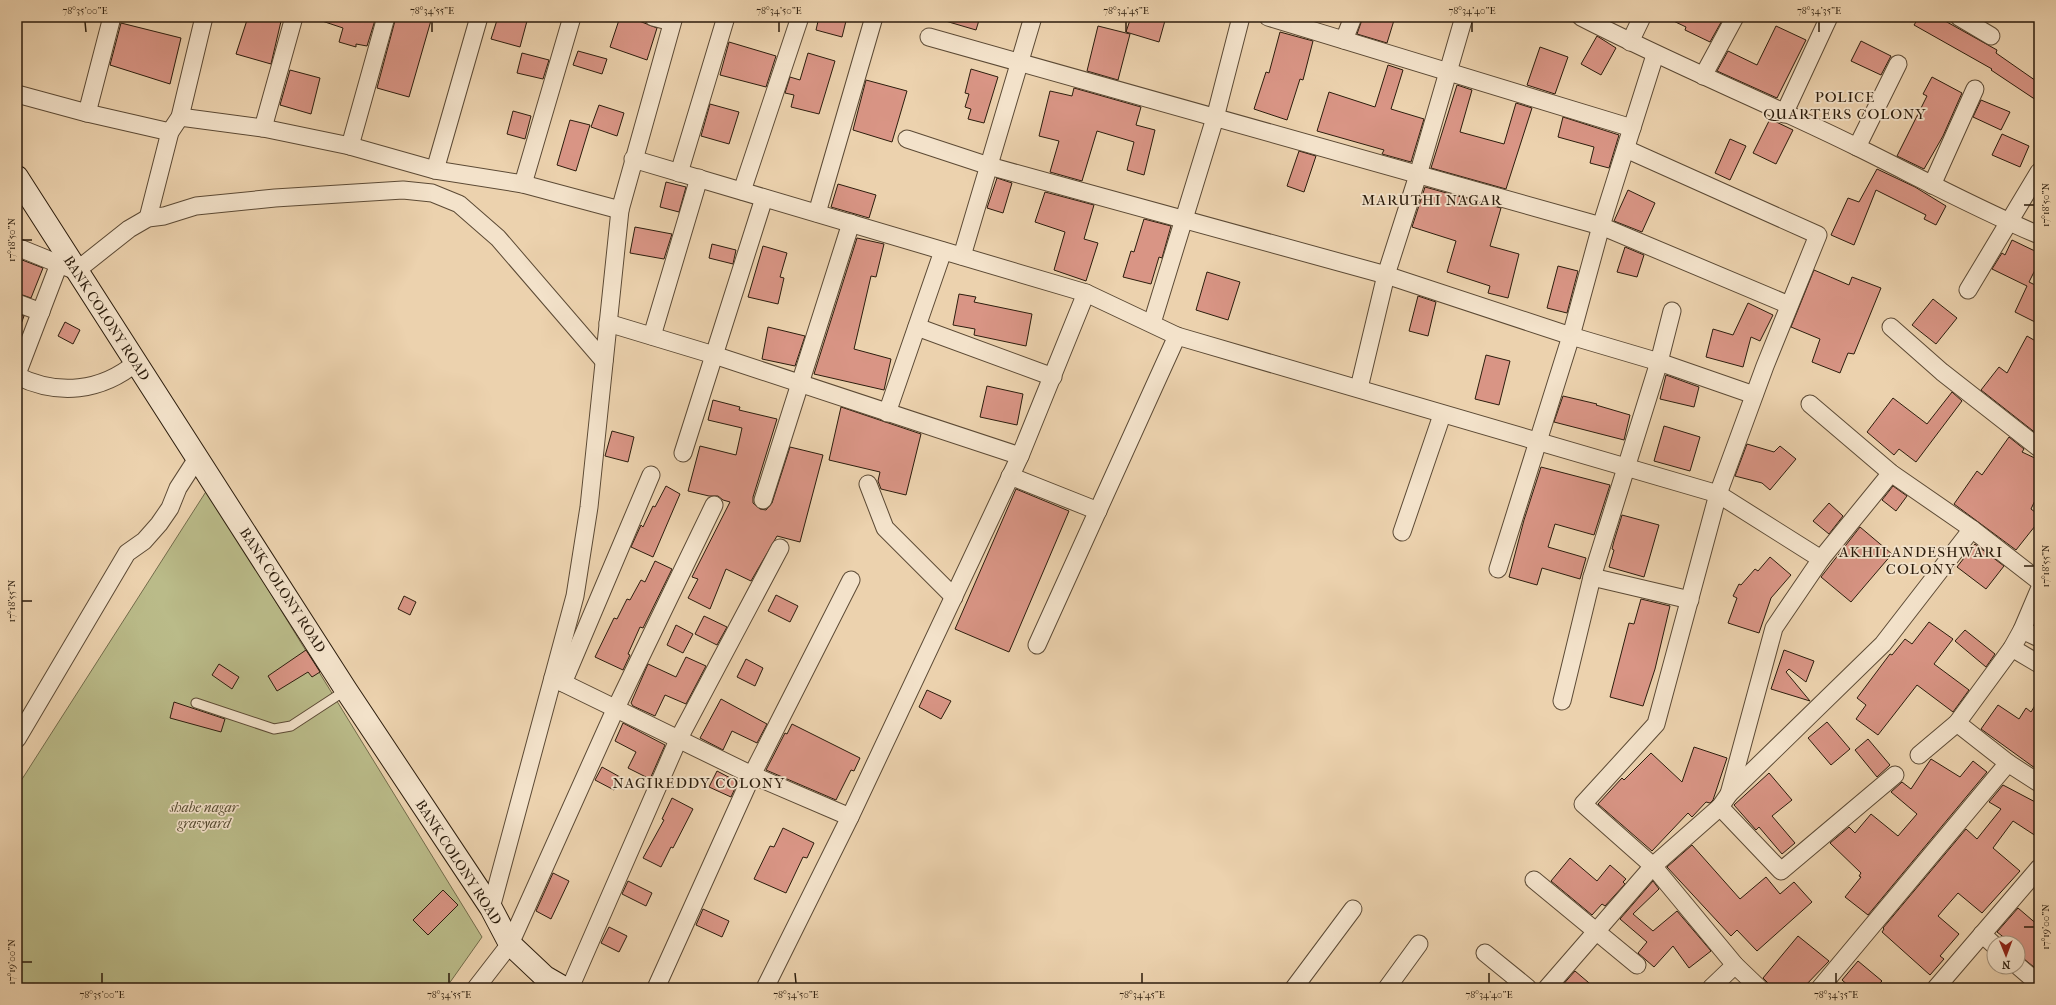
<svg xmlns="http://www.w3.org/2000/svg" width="2056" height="1005" viewBox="0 0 2056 1005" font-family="'IM FELL French Canon',serif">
	<rect width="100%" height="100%" fill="#ecd2ae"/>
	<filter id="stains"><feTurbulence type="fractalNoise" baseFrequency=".005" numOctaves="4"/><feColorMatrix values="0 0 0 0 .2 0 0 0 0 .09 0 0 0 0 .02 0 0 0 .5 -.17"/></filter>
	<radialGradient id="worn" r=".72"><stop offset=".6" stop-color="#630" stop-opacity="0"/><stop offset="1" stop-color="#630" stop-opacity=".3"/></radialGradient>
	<path fill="#babb89" stroke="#736c4b" d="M207 490 482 937 446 988H17V787Z"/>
	<g fill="#d99585" stroke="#2c1d0d">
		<path d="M248 17H282L271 64 236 54Z"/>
		<path d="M319 17H376L367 46 356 44V47L339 42 343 28 319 20Z"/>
		<path d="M396 17H432L409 97 377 88Z"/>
		<path d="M498 17H515L527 21 520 47 491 39Z"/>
		<path d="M620 17H629L657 28 647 60 610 47Z"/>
		<path d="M819 17H847L842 37 816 30Z"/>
		<path d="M942 17H980L976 30 942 20Z"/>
		<path d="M1131 17H1166L1159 42 1126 32Z"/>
		<path d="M1363 17H1395L1387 43 1357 34Z"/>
		<path d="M1665 17H1724L1710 42 1685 30 1686 27Z"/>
		<path d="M1919 17H1938L1997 50 1996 53 2039 83V102L1991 70 1992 69 1914 25Z"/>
		<path d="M121 23 181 38 170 84 110 65Z"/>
		<path d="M1098 26 1130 34 1118 80 1087 71Z"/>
		<path d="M1776 26 1806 40 1777 98 1717 71 1728 51 1757 65Z"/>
		<path d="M1280 32 1313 41 1303 80 1300 79 1287 120 1254 109 1266 72 1269 73Z"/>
		<path d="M1597 36 1616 48 1601 75 1581 64Z"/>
		<path d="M1861 41 1891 56 1881 75 1851 61Z"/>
		<path d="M729 42 776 56 766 87 720 75Z"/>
		<path d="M1540 47 1568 57 1555 94 1527 85Z"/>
		<path d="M578 51 607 59 602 74 573 65Z"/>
		<path d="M522 53 549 60 543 79 517 73Z"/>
		<path d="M808 53 835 61 819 114 791 107 794 95 785 93 790 77 800 80Z"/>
		<path d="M1388 65 1403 70 1391 109 1424 119 1411 162 1382 154 1384 150 1317 131 1329 92 1375 107Z"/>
		<path d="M971 69 998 77 984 123 968 119 971 109 965 107 969 94 965 93Z"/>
		<path d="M290 70 320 78 311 114 280 105Z"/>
		<path d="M1932 77 1962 93 1943 136 1924 169 1897 156 1927 96 1923 94Z"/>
		<path d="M866 80 907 91 892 142 853 130Z"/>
		<path d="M1457 85 1472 90 1460 132 1504 144 1516 103 1532 108 1506 189 1431 168Z"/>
		<path d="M1074 88 1141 107 1136 125 1155 130 1144 175 1127 170 1134 142 1097 131 1082 181 1050 172 1059 141 1039 136 1050 91 1072 96Z"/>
		<path d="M1981 100 2010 112 2001 130 1973 117Z"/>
		<path d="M710 104 739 112 729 144 701 136Z"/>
		<path d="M599 105 624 113 617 136 591 127Z"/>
		<path d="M513 111 531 116 525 139 507 134Z"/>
		<path d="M1563 117 1619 135 1609 168 1590 163 1594 147 1558 137Z"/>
		<path d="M1770 119 1793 130 1776 164 1753 153Z"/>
		<path d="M570 120 590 125 576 171 557 165Z"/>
		<path d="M2002 134 2029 146 2020 167 1992 155Z"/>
		<path d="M1730 139 1746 146 1730 180 1715 173Z"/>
		<path d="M1299 151 1316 156 1304 192 1287 186Z"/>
		<path d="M1877 169 1915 187 1946 206 1936 225 1924 219 1926 215 1876 190 1854 245 1831 235 1848 198 1859 202Z"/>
		<path d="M997 178 1012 183 1003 213 987 208Z"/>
		<path d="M666 182 686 187 679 212 660 207Z"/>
		<path d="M838 184 876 195 869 218 831 207Z"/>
		<path d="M1425 187 1501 208 1490 246 1519 254 1508 298 1488 293 1490 286 1447 272 1456 241 1412 227Z"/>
		<path d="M1628 190 1655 203 1642 232 1614 221Z"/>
		<path d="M1045 192 1094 205 1084 239 1098 243 1086 281 1054 270 1065 232 1035 222Z"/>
		<path d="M1144 219 1171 226 1162 258 1159 257 1151 284 1123 277 1131 251 1134 252Z"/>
		<path d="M635 227 672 234 664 259 630 253Z"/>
		<path d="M857 238 884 244 876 277 871 276 854 349 891 359 884 390 814 374Z"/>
		<path d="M2012 240 2039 253V262L2029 282 2039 287V313L2035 322 2015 312 2027 286 1992 269 2002 253 2005 255Z"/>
		<path d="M712 244 736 250 733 264 709 258Z"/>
		<path d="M763 246 787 253 780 277 784 278 778 304 748 297Z"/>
		<path d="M1625 247 1644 255 1637 277 1617 272Z"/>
		<path d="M17 258 43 268 31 298 17 293Z"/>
		<path d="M1558 266 1578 271 1567 313 1547 308Z"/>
		<path d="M1814 270 1849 285 1852 277 1881 288 1854 354 1848 353 1840 373 1812 362 1820 339 1791 327Z"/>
		<path d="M1207 272 1240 282 1228 320 1196 310Z"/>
		<path d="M959 294 976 297 974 302 1032 314 1026 346 974 335 975 329 953 325Z"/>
		<path d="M1418 296 1436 302 1428 336 1409 331Z"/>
		<path d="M1933 299 1957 318 1936 344 1912 325Z"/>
		<path d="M1748 303 1773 315 1760 341 1751 337 1743 367 1706 357 1713 329 1733 335Z"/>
		<path d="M17 314 24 316 18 332H17Z"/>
		<path d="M65 322 80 330 73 344 58 336Z"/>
		<path d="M768 327 805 336 795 366 762 359Z"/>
		<path d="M2027 336 2039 343V432L2037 434 1981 390 1999 367 2007 373Z"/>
		<path d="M1486 355 1510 361 1499 405 1475 399Z"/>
		<path d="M1666 375 1699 387 1694 407 1660 399Z"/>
		<path d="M987 386 1023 394 1017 425 980 417Z"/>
		<path d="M1952 392 1962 401 1916 462 1899 449 1894 455 1867 432 1893 398 1927 424Z"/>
		<path d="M1563 396 1597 404 1596 405 1630 415 1624 440 1554 422Z"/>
		<path d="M713 400 740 407 739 410 777 419 753 497V503L760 509 766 510 772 503 790 447 823 455 800 542 777 536 751 581 726 569 710 609 688 598 698 579 692 577 730 502 723 500 718 496H709L688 491 700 446 736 455 742 428 708 420Z"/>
		<path d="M841 407 921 434 906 495 881 489 878 481 880 472 829 460Z"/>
		<path d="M1664 426 1700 437 1690 471 1654 461Z"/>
		<path d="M612 431 634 437 628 462 605 456Z"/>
		<path d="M2009 437 2024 449 2022 452 2039 460V492L2031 509 2039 515V521L2016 550 1954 504 1977 471 1982 475Z"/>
		<path d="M1747 444 1774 452 1780 446 1796 459 1770 490 1762 483 1735 476Z"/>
		<path d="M1541 467 1610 485 1594 535 1555 524 1548 547 1586 558 1580 579 1542 568 1537 585 1509 577 1524 520Z"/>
		<path d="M666 486 680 494 653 557 631 547 641 525 643 527 653 506 655 507Z"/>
		<path d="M1893 486 1907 496 1896 511 1882 500Z"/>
		<path d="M1016 489 1069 511 1009 652 955 629Z"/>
		<path d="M1829 503 1843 516 1829 534 1813 521Z"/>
		<path d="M1622 515 1659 525 1644 577 1609 567 1614 550 1612 549 1614 541Z"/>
		<path d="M1860 527 1892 554 1851 602 1821 577Z"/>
		<path d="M1975 544 2004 566 1986 589 1957 567Z"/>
		<path d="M1770 557 1791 575 1771 598 1759 633 1728 623 1737 598 1733 596 1739 584 1741 585 1755 569 1758 571Z"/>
		<path d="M655 561 672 569 643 628 640 627 628 654 630 655 623 670 595 657 614 618 617 619 627 599 630 600 641 580 645 582Z"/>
		<path d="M776 595 798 606 790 622 768 611Z"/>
		<path d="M404 596 416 602 410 615 398 609Z"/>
		<path d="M1641 599 1670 606 1655 669 1643 706 1610 697 1629 623 1634 624Z"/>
		<path d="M704 616 727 627 717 645 695 634Z"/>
		<path d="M1929 622 1953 639 1934 664 1969 690 1953 712 1917 685 1878 735 1856 719 1866 705 1857 698 1890 654 1892 655 1905 639 1912 644Z"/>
		<path d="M676 625 693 634 683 653 667 645Z"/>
		<path d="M1965 630 1995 654 1986 667 1955 641Z"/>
		<path d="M306 650 320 672 312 677 308 672 277 691 268 676Z"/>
		<path d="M1784 650 1814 661 1806 682 1789 669 1786 672 1810 701 1771 689Z"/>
		<path d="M686 657 706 666 686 704 665 695 655 716 633 706 631 703 648 664 676 677Z"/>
		<path d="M746 659 763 668 755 686 737 677Z"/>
		<path d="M219 664 239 677 232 689 212 675Z"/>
		<path d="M927 690 951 701 941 719 919 707Z"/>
		<path d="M721 699 767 724 757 743 732 731 723 750 700 738Z"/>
		<path d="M2039 699V771L1981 729 1998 705 2019 719 2026 708 2031 712Z"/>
		<path d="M174 702 225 719 221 732 170 718Z"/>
		<path d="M1827 722 1850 749 1831 765 1808 738Z"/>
		<path d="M623 723 665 745 650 779 628 768 636 752 615 741Z"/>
		<path d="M792 724 860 758 854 771 851 770 836 800 766 770 785 733 787 734Z"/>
		<path d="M1868 739 1890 765 1877 777 1855 750Z"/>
		<path d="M1694 747 1727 758 1713 800 1710 803 1706 802 1692 817 1688 813 1652 851 1598 804 1622 778 1624 780 1651 753 1682 782Z"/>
		<path d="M1931 759 1960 777 1973 761 1987 772 1868 915 1845 897 1861 877 1859 876 1861 873 1830 843 1849 827 1855 833 1871 814 1898 836 1917 814 1891 792 1902 782 1911 789Z"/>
		<path d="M602 767 620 777 614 790 595 780Z"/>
		<path d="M717 771 738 782 731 797 709 787Z"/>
		<path d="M1769 773 1792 800 1772 816 1795 843 1782 854 1759 827 1756 830 1734 805Z"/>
		<path d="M2003 785 2039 804V838L2013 821 1993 848 2020 871 1982 913 1958 893 1938 916 1959 934 1940 956 1944 959 1930 975 1882 932 1884 929 1883 928 1966 829 1977 839 2001 809 1989 802Z"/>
		<path d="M672 798 693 809 673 848 671 847 661 867 643 858 664 820 662 819Z"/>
		<path d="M783 828 814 843 807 858 803 857 786 893 754 879 770 846 774 847Z"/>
		<path d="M1692 845 1740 899 1766 877 1780 894 1794 882 1812 902 1757 951 1737 930 1731 936 1667 867Z"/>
		<path d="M1570 858 1597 881 1610 865 1626 879 1623 882 1625 884 1605 906 1602 904 1592 915 1551 881Z"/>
		<path d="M553 873 569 881 551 919 536 911Z"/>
		<path d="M628 881 652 893 646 906 622 894Z"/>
		<path d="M1653 881 1659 889 1633 914 1653 931 1677 911 1711 951 1689 968 1673 946 1654 967 1638 953 1647 942 1620 919Z"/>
		<path d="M443 890 458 905 428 935 413 920Z"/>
		<path d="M2018 908 2039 926V971L2019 955 2022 952 2018 949V943H2011L1997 932Z"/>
		<path d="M703 909 729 921 722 937 696 925Z"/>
		<path d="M609 927 627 936 619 952 601 943Z"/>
		<path d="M1798 936 1829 961 1803 988H1773L1763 978Z"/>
		<path d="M1858 961 1882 981 1875 988H1851L1842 980Z"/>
		<path d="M1575 971 1595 988H1560Z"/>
	</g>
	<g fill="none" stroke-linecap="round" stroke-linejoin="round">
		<g stroke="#5c4a35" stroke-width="11">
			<path id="lane" d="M196 703 274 729 291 726 346 690"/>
		</g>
		<g stroke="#5c4a35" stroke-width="19">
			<g id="street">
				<path d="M653 17 672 22"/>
				<path d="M1268 17 1632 128"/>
				<path d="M1581 17C1672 64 1766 102 1857 147 1918 177 1977 209 2039 235"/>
				<path d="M1959 17 1991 36"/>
				<path d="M929 37 1601 226 1789 305"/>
				<path d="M1344 40 1353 17"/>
				<path d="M1630 42 1642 17"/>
				<path d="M1703 76 1735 17"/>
				<path d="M17 94 87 113 170 132"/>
				<path d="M87 113 112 17"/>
				<path d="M1784 114 1829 17"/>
				<path d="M180 117 263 128 350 146 435 170 523 184 620 210"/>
				<path d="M263 128 294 17"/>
				<path d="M907 139 989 166 1386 275 1571 336 1659 362 1754 395"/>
				<path d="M350 146 386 17"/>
				<path d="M1857 147 1898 64"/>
				<path d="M1626 149 1818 235 1765 366 1718 494 1656 724 1583 804 1653 866 1735 965 1759 988"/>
				<path d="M633 159 1086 293 1177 336 1718 494 1821 559"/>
				<path d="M435 170 479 17"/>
				<path d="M679 173 726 17"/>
				<path d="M523 184 572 17"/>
				<path d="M1932 185 1975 89"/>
				<path d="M742 191 800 17"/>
				<path d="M817 213 874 17"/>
				<path d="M148 218 170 132 180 117 204 17"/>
				<path d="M17 247 59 264"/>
				<path d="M962 256 1033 17"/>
				<path d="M1968 290 2039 172"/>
				<path d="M17 303 41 312"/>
				<path d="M608 323 714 355 1020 456"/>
				<path d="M1152 323 1215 118 1241 17"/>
				<path d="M917 327 1053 377"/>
				<path d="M1891 327 1942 372 2039 448"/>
				<path d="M652 336 699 178"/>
				<path d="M17 374 59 264 76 271 129 229 148 218 164 216 196 206 275 198 403 190 432 193 459 204 498 238 604 361"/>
				<path d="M17 376C58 396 101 392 137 362"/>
				<path d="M1359 388 1386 275 1418 175 1464 17"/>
				<path d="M1810 404 1891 473 1972 529 2039 581"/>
				<path d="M887 413 943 251"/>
				<path d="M683 453 764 198"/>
				<path d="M1010 476 1098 511"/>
				<path d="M868 484 885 528 954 597"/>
				<path d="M763 500 851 223"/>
				<path d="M1402 532 1442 415"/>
				<path d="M1498 569 1571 336 1601 226 1655 55"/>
				<path d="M1592 577 1690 600"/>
				<path d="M2022 630 2039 638"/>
				<path d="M1037 645 1177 336"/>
				<path d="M2012 648 2039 664"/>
				<path d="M553 678 752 775 850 817"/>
				<path d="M563 683 651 475"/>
				<path d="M1562 701 1592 577 1659 362 1672 311"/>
				<path d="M1957 723 2008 763 2039 783"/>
				<path d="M17 739 127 553 144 541 159 524 170 508 178 488 198 457"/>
				<path d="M1919 755 1957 723 2012 648 2022 630 2039 590"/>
				<path d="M1729 794 1774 628 1821 559 1891 473"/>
				<path d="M1720 807 1781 871 1895 775"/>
				<path d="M1534 880 1637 965"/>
				<path d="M491 908 575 596 589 507 620 210 674 17"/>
				<path d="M1982 934 1994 945"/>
				<path d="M1485 953 1528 988"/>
				<path d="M2018 966 2039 984"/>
				<path d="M476 988 510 944 615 710 714 505"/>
				<path d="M570 988 678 740 780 548"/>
				<path d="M656 988 752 775 851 580"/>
				<path d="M765 988 850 817 1020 456 1086 293"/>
				<path d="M1294 988 1353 909"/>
				<path d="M1387 988 1419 944"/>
				<path d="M1547 988 1653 866 1720 807 1729 794 1883 644 1972 529"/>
				<path d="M1711 988 1735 965"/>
				<path d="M1820 988 2008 763"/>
				<path d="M1936 988 2039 868"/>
			</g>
		</g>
		<g stroke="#2c1d0d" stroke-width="24">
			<path id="secondary" d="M17 177 346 690 491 908 510 944 545 977 564 988"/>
		</g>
		<use href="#lane" stroke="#f3e2ca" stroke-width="9"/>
		<use href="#street" stroke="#f3e2ca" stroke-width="17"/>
		<use href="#secondary" stroke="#f3e2ca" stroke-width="22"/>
	</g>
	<path fill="none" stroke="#2c1d0d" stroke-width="1.5" d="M85 22 86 32M432 22V32M779 22V32M1126 22V32M1472 22V32M1819 22V32M2024 205H2034M22 240H32M2024 566H2034M22 601H32M2024 927H2034M22 962H32M102 973V983M449 973V983M795 973 796 983M1142 973V983M1489 973V983M1836 973V983"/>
	<g text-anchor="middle" stroke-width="3.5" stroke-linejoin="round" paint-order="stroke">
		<g font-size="14" fill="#2c1d0d" stroke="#f3e2ca">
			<text transform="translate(107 318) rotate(57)" y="5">BANK COLONY ROAD</text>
			<text transform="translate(283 590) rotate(57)" y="5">BANK COLONY ROAD</text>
			<text transform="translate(459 862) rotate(57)" y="5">BANK COLONY ROAD</text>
		</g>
		<g font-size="14" font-style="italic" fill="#574c32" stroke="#f3e2ca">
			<text x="204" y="812">shabe nagar<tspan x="204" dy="16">gravyard</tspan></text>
		</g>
		<g font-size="15" letter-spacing="1" fill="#2c1d0d" stroke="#f3e2ca">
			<text x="1845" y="102">POLICE<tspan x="1845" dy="17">QUARTERS COLONY</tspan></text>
			<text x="1432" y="205">MARUTHI NAGAR</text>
			<text x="1921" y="557">AKHILANDESHWARI<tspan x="1921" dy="17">COLONY</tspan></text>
			<text x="699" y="788">NAGIREDDY COLONY</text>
		</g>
	</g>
	<rect width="2056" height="1005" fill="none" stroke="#ecd2ae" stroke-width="44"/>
	<g transform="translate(2006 955) rotate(179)"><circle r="19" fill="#f3e2ca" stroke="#a3937e"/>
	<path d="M0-3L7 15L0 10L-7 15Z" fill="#8f2418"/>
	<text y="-6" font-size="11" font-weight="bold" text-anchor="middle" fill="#2c1d0d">N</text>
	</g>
	<rect x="22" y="22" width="2012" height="961" fill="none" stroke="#2c1d0d" stroke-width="1.5"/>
	<g font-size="10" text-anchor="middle" fill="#2c1d0d">
		<text x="85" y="14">78°35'00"E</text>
		<text x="432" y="14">78°34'55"E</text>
		<text x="779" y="14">78°34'50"E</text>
		<text x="1126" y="14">78°34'45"E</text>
		<text x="1472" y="14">78°34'40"E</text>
		<text x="1819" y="14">78°34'35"E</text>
		<text transform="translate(2045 205) rotate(-90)" y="4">17°18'50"N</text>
		<text transform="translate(11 240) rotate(-90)" y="4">17°18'50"N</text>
		<text transform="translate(2045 566) rotate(-90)" y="4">17°18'55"N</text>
		<text transform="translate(11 601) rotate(-90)" y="4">17°18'55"N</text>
		<text transform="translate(2045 927) rotate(-90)" y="4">17°19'00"N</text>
		<text transform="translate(11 962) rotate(-90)" y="4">17°19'00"N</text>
		<text x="102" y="998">78°35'00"E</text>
		<text x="449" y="998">78°34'55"E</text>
		<text x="796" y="998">78°34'50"E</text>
		<text x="1142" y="998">78°34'45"E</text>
		<text x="1489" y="998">78°34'40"E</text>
		<text x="1836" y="998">78°34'35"E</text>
	</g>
	<rect width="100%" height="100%" filter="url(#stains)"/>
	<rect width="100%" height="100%" fill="url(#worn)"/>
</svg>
